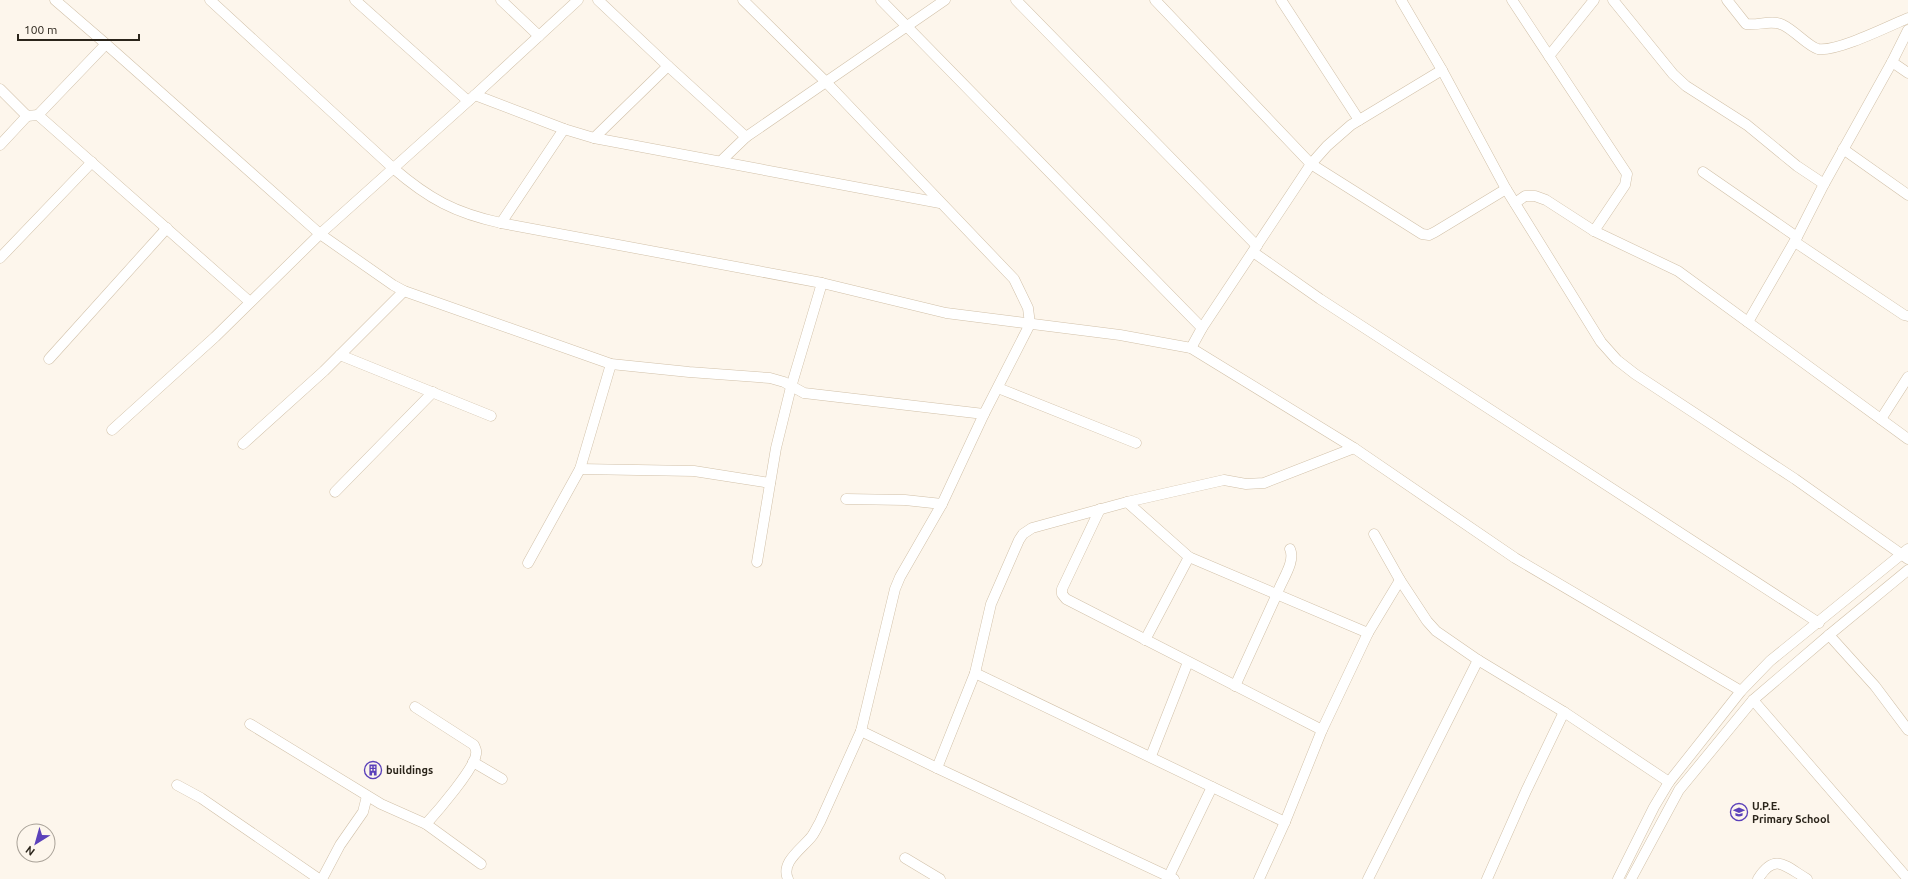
<svg xmlns="http://www.w3.org/2000/svg" width="1908" height="879" viewBox="0 0 1908 879" font-family="Ubuntu,sans-serif">
	<rect width="100%" height="100%" fill="#fdf6ec"/>
	<g fill="none" stroke-linecap="round" stroke-linejoin="round">
		<g stroke="#d1c0a8" stroke-width="11">
			<g id="minor">
				<path d="M55 0 106 44 320 234 393 285 404 291 611 364 689 372 770 378 784 382 804 393 984 414"/>
				<path d="M210 0 393 168C429 199 455 213 501 223L822 283 946 313 1120 335 1191 348 1354 448 1515 558 1741 691"/>
				<path d="M355 0 468 101"/>
				<path d="M501 0 539 36"/>
				<path d="M598 0 668 66 746 137"/>
				<path d="M743 0 825 81 1014 279 1028 308 1030 324 984 414 942 504 900 577 895 589 861 731 820 822C817 827 815 832 812 836 803 848 780 862 788 879"/>
				<path d="M881 0 1202 328"/>
				<path d="M1016 0 1257 246"/>
				<path d="M1155 0 1311 164 1422 234 1429 235 1435 232 1506 189"/>
				<path d="M1281 0 1359 120"/>
				<path d="M1401 0 1442 70 1506 189 1601 342 1617 360 1635 374 1795 479 1908 559"/>
				<path d="M1512 0 1627 174 1625 185 1594 231"/>
				<path d="M1613 0 1673 74 1686 86 1747 125 1797 166 1824 184"/>
				<path d="M1727 0 1746 24C1759 26 1771 19 1783 25 1794 30 1809 47 1818 49 1837 52 1889 26 1908 18"/>
				<path d="M1549 56 1594 0"/>
				<path d="M1892 62 1908 73"/>
				<path d="M0 89 27 116 38 115 250 302"/>
				<path d="M475 95 564 129 594 138 940 203"/>
				<path d="M38 115 106 44"/>
				<path d="M594 138 668 66"/>
				<path d="M0 145 27 116"/>
				<path d="M1843 149 1908 195"/>
				<path d="M721 161 746 137 945 0"/>
				<path d="M1703 172 1797 237"/>
				<path d="M1515 203 1525 196H1535L1546 200 1594 231 1678 271 1908 439"/>
				<path d="M501 223 564 129"/>
				<path d="M1795 242 1904 315 1908 316"/>
				<path d="M1253 252 1320 299 1819 623"/>
				<path d="M0 258 92 162"/>
				<path d="M1748 322 1797 237 1824 184 1892 62 1908 30"/>
				<path d="M1191 348 1202 328 1311 164 1327 146 1351 125 1442 70"/>
				<path d="M340 355 491 416"/>
				<path d="M49 359 167 228"/>
				<path d="M998 388 1136 443"/>
				<path d="M1881 419 1908 377"/>
				<path d="M112 430 215 337 320 234 475 95 578 0"/>
				<path d="M243 444 324 371 404 291"/>
				<path d="M580 469 694 471 770 483"/>
				<path d="M335 492 433 392"/>
				<path d="M846 499 905 500 942 504"/>
				<path d="M1127 502 1189 557 1368 633"/>
				<path d="M1100 509 1062 589V594L1066 599 1322 730"/>
				<path d="M1374 534 1400 580 1427 621 1436 631 1478 660 1564 712 1669 782"/>
				<path d="M757 562 776 448 791 387 822 283"/>
				<path d="M528 563 580 469 611 364"/>
				<path d="M1829 635 1875 686 1908 730"/>
				<path d="M1145 640 1189 557"/>
				<path d="M975 673 1285 822"/>
				<path d="M1235 686 1277 594C1281 581 1296 562 1290 549"/>
				<path d="M1753 700 1908 879"/>
				<path d="M250 724 381 804 426 824C437 812 475 768 476 754 477 750 475 748 474 745L415 707"/>
				<path d="M861 731 937 768 1174 879"/>
				<path d="M1151 756 1188 662"/>
				<path d="M473 762 502 779"/>
				<path d="M937 768 975 673 991 604 1019 540 1023 534 1032 528 1127 502 1224 480 1246 484 1264 483 1354 448"/>
				<path d="M177 785 201 798 319 879"/>
				<path d="M426 824 481 864"/>
				<path d="M905 858 940 879"/>
				<path d="M1169 876 1212 787"/>
				<path d="M322 879 340 845 363 812 367 796"/>
				<path d="M1259 879 1285 822 1322 730 1368 633 1400 580"/>
				<path d="M1368 879 1478 660"/>
				<path d="M1487 879 1526 791 1564 712"/>
				<path d="M1618 879 1654 807 1669 782 1741 691 1770 661 1908 549"/>
				<path d="M1631 879 1679 790 1753 700 1829 635 1908 570"/>
				<path d="M1758 879C1775 852 1785 866 1807 879"/>
			</g>
		</g>
		<use href="#minor" stroke="#fff" stroke-width="10"/>
	</g>
	<defs>
		<g id="building-ring" transform="scale(0.9)"><circle r="9.5" fill="#fdf6ec" stroke="#5b41ba" stroke-width="1.5"/><path d="M-4-6H4V6H1V3H-1V6H-4ZM-2.5-4.3h1.7v1.8h-1.7ZM.8-4.3h1.7v1.8H.8ZM-2.5-1h1.7V.8h-1.7ZM.8-1h1.7V.8H.8Z" fill="#5b41ba"/></g>
		<g id="school-ring" transform="scale(0.9)"><circle r="9.5" fill="#fdf6ec" stroke="#5b41ba" stroke-width="1.5"/><path d="M0-5L7-2L0 1L-7-2ZM-4 1L0 2.5L4 1V4Q0 6-4 4Z" fill="#5b41ba"/></g>
	</defs>
	<g fill-rule="evenodd">
		<use href="#building-ring" x="373" y="770"/>
		<use href="#school-ring" x="1739" y="812"/>
	</g>
	<g text-anchor="middle" stroke-width="3.5" stroke-linejoin="round" paint-order="stroke">
		<g font-size="11" font-weight="bold" fill="#2b251b" stroke="#fdf6ec" text-anchor="start">
			<text x="386" y="774">buildings</text>
			<text x="1752" y="810">U.P.E.<tspan x="1752" dy="13">Primary School</tspan></text>
		</g>
	</g>
	<g transform="translate(36 843) rotate(217)"><circle r="19" fill="#fdf6ec" stroke="#a9a298"/>
	<path d="M0-3L7 15L0 10L-7 15Z" fill="#5b41ba"/>
	<text y="-6" font-size="11" font-weight="bold" text-anchor="middle" fill="#2b251b">N</text>
	</g>
	<path d="M18 34v6h121v-6" fill="none" stroke="#2b251b" stroke-width="2"/>
	<text x="24" y="34" font-size="12" fill="#2b251b" stroke="#fdf6ec" stroke-width="3" paint-order="stroke">100 m</text>
</svg>
